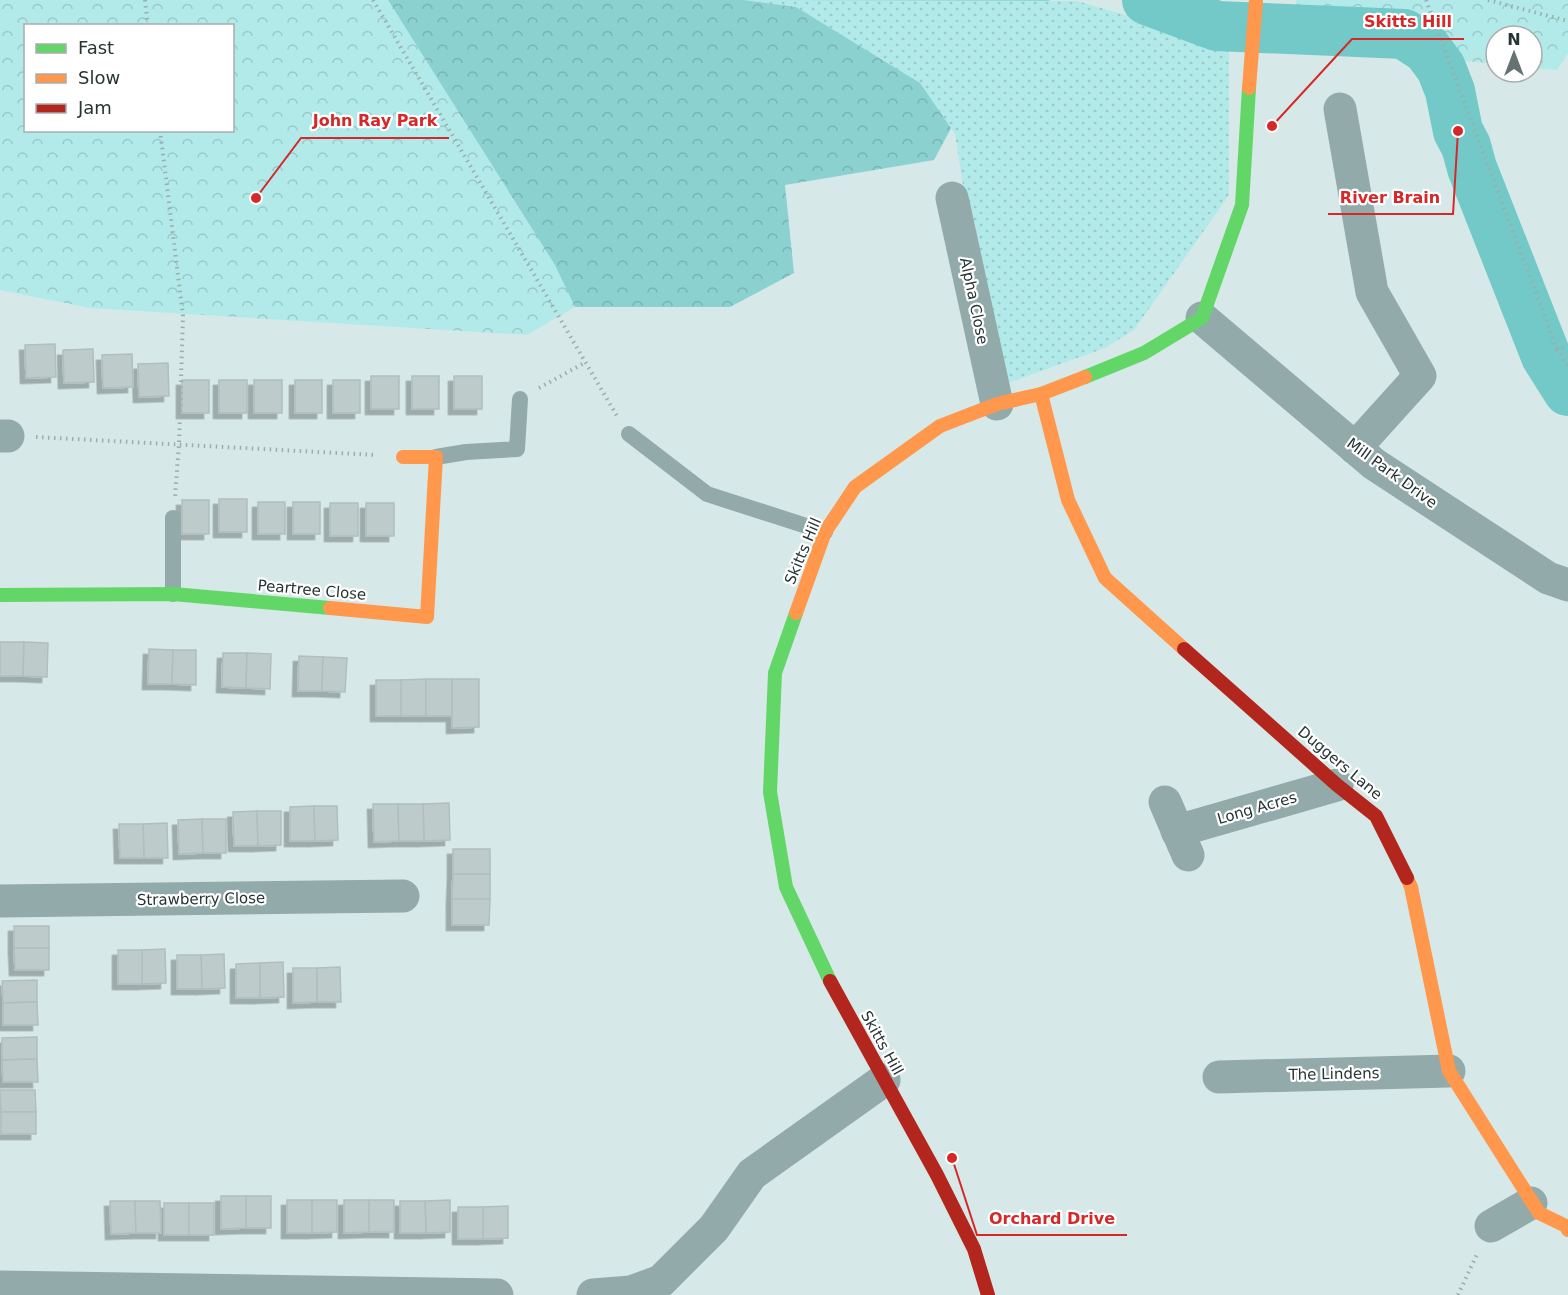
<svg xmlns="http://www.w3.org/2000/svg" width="1568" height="1295" viewBox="0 0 1568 1295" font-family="'DejaVu Sans',sans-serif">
	<defs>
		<pattern id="forest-crowns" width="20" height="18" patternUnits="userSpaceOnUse" patternTransform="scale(1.5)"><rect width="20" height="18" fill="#8ad1d0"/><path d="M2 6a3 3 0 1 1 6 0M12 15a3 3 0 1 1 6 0" fill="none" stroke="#77b4b3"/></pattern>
		<pattern id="park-crowns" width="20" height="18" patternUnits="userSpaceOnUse" patternTransform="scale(1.5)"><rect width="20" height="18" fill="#b2eae9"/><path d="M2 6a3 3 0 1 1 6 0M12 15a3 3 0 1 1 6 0" fill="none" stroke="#99c9c8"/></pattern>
		<pattern id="garden-dots" width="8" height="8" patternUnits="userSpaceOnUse" patternTransform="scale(1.5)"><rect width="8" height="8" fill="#b2eae9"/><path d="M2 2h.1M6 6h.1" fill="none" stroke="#99c9c8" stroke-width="1.8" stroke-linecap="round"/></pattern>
		<filter id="shadow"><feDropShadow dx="-5.5" dy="5.5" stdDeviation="0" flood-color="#0004"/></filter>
	</defs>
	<rect width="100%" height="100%" fill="#d6e9e8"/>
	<path fill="url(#forest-crowns)" d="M388 0H1050L994 48 934 160 785 185 794 273 730 307H575Z"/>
	<g fill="url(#park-crowns)" fill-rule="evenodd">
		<path d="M0 0H388L555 265 575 307 527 335 90 308 0 290ZM26 26H232V130H26Z"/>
		<path d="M1296 0H1568V53L1557 70 1532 68V36H1496V64L1435 58 1397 16 1297 11Z"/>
	</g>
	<path fill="url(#garden-dots)" d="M743 0 1077 1 1229 45V195L1134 330 1105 348 1003 385 981 303 955 134 920 83 796 7Z"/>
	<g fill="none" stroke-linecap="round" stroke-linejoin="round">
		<path stroke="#73c9c7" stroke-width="50" d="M1147 0 1217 26 1404 34 1427 49 1441 68 1450 91 1458 131 1466 146 1472 168 1546 356 1568 391"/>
	</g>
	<g fill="#bdcccb" stroke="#b0bfbe" stroke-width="1.5" filter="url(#shadow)">
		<path d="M55 344 56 377 26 378 25 345Z"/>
		<path d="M93 349 94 382 64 383 63 350Z"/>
		<path d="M132 354 133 387 103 388 102 355Z"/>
		<path d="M168 363 169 396 139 397 138 364Z"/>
		<rect x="371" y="376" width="28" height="33"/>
		<rect x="412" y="376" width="27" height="33"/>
		<rect x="454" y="376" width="28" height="33"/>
		<rect x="182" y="380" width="27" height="33"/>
		<rect x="219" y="380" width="28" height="33"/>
		<rect x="254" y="380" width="28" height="33"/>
		<rect x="295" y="380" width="27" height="33"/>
		<rect x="333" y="380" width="27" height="33"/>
		<rect x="219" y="499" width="28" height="33"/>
		<rect x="182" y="500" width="27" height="34"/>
		<rect x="258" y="502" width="27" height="32"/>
		<rect x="293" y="502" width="27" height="32"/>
		<rect x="330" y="503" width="28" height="33"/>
		<rect x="366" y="503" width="28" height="33"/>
		<path d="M0 642H24L23 676H0Z"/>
		<path d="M24 642 48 643 47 677 23 676Z"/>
		<path d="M149 649 173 650 172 684H148Z"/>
		<path d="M173 650H196V685L172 684Z"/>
		<path d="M223 653H247L246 688 222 687Z"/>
		<path d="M247 653 271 654 270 689 246 688Z"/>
		<path d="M299 656 323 657 322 691H298Z"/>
		<path d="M323 657 347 658 345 692 322 691Z"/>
		<path d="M426 679V716H401V680Z"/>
		<rect x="426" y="679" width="26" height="37"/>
		<path d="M452 679H479V727L452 728Z"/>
		<rect x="376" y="680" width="25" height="36"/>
		<path d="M449 803 450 840 424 841 423 804Z"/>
		<path d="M373 804H398L399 841 374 842Z"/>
		<path d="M398 804H423L424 841H399Z"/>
		<path d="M314 806 315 841H290V807Z"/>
		<path d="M314 806H337L338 840 315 841Z"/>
		<path d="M257 811 258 846H234L233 812Z"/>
		<path d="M257 811H281V845L258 846Z"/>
		<path d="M202 819 203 853 179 854 178 820Z"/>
		<path d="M202 819H226V853H203Z"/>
		<path d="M167 823 168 858H144L143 824Z"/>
		<path d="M119 824H143L144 858H120Z"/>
		<rect x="453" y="849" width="37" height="25"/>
		<path d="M453 874H490V899H452Z"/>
		<path d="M452 899H490L489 925H452Z"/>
		<rect x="14" y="926" width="35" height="22"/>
		<path d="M14 948H49V970H15Z"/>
		<path d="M165 949 166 983 142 984V950Z"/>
		<rect x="118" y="950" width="24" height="34"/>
		<path d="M224 954 225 988 202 989 201 955Z"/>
		<path d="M177 955H201L202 989H177Z"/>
		<path d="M283 962 284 997 260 998V963Z"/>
		<path d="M260 963V998H236V964Z"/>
		<path d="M340 967 341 1002H317V968Z"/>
		<path d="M293 968H317V1002L293 1003Z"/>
		<path d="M37 980V1002L3 1003 2 981Z"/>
		<path d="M37 1002 38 1025H3V1003Z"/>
		<path d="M37 1037V1059L2 1060V1038Z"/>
		<path d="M37 1059 38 1082H3L2 1060Z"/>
		<path d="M0 1090H35L36 1112H1Z"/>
		<rect x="1" y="1112" width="35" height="22"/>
		<path d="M221 1196H246V1228L221 1229Z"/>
		<rect x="246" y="1196" width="25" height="32"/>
		<rect x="287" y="1200" width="25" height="33"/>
		<path d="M312 1200H337V1232L312 1233Z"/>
		<path d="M344 1200H369V1232L344 1233Z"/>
		<rect x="369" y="1200" width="25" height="32"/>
		<path d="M450 1200V1232L426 1233 425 1201Z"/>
		<path d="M110 1201H135L136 1233 111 1234Z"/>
		<path d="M135 1201H160L161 1233H136Z"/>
		<path d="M400 1201H425L426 1233H400Z"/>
		<rect x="164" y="1203" width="25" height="32"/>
		<rect x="189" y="1203" width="25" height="32"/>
		<path d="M508 1206V1238L483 1239V1207Z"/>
		<rect x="458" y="1207" width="25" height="32"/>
	</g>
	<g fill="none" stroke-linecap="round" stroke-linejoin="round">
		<g stroke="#9aaeac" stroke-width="4" stroke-dasharray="1.5 4.5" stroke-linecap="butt">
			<path d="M145 0 148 26"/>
			<path d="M373 0 617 416"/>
			<path d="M1426 0 1557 349 1568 346"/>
			<path d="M1488 0 1568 21"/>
			<path d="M160 130 183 316 179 444 175 497"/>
			<path d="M1557 349 1568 365"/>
			<path d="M539 388 586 362"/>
			<path d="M36 437 376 455"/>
			<path d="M1458 1295 1478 1252"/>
		</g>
		<g stroke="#93aaaa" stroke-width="16">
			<path d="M629 434 707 494 825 532"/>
			<path d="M436 457 466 452 517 449 520 399"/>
			<path d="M173 518V594"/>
		</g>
		<g stroke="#93aaaa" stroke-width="33">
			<path d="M1340 109 1372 292 1420 376 1355 448"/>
			<path d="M952 198 997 404"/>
			<path d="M1202 318 1374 464 1548 578 1568 585"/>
			<path d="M0 436H8"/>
			<path d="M1165 802 1188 855"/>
			<path d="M1177 831 1337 785"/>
			<path d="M0 901 403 896"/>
			<path d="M1219 1077 1449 1071"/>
			<path d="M1491 1226 1531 1203"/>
			<path d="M0 1287 497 1295"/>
			<path d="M593 1295 631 1292 661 1281 714 1228 752 1174 884 1080"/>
		</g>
		<g stroke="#63d668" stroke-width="14">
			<path d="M1085 377 1144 353 1202 318 1242 205 1249 88"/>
			<path d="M0 595 173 594 330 608"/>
			<path d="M796 613 775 673 770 792 786 887 830 981"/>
		</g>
		<g stroke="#ff974d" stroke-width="14">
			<path d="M1249 88 1256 0"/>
			<path d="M1041 394 1068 500 1105 578 1184 649"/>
			<path d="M330 608 427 617 436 457H403"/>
			<path d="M796 613 825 532 855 487 940 426 997 404 1041 394 1085 377"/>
			<path d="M1407 878 1411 887 1449 1071 1539 1213 1566 1226 1568 1230"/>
		</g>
		<g stroke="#b3261e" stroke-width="14">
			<path d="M1184 649 1337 785 1376 816 1407 878"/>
			<path d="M830 981 937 1175 974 1249 988 1295"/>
		</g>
	</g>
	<g text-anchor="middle" stroke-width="4.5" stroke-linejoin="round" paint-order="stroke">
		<g font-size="15" fill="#263433" stroke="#fff">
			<text transform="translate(974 301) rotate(78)" y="5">Alpha Close</text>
			<text transform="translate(1392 473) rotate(36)" y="5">Mill Park Drive</text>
			<text transform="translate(803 551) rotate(-67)" y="5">Skitts Hill</text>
			<text transform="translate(312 590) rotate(5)" y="5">Peartree Close</text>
			<text transform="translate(1340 763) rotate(40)" y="5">Duggers Lane</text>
			<text transform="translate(1257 808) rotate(-16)" y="5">Long Acres</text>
			<text transform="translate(201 899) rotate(-1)" y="5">Strawberry Close</text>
			<text transform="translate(882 1043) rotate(61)" y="5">Skitts Hill</text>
			<text transform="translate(1334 1074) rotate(-1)" y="5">The Lindens</text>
		</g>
	</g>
	<path fill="none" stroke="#d62828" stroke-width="2" d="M1272 126L1352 39H1464M256 198L301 138H449M1458 131L1453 214H1328M952 1158L977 1235H1127"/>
	<g fill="#d62828" stroke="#fff" stroke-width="2">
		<circle cx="1272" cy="126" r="6"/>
		<circle cx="256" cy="198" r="6"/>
		<circle cx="1458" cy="131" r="6"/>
		<circle cx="952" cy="1158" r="6"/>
	</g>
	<g font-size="16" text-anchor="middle" font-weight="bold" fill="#d62828" stroke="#fff" stroke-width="4.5" stroke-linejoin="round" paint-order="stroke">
		<text x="1408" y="27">Skitts Hill</text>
		<text x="375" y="126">John Ray Park</text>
		<text x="1390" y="203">River Brain</text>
		<text x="1052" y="1224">Orchard Drive</text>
	</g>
	<rect x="24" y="24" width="210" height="108" fill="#ffffff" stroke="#a8aead" stroke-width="1.5"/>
	<rect x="36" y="44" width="30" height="9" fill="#63d668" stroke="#a8aead" stroke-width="1.5"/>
	<text x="78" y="54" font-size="18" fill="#263433">Fast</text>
	<rect x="36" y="74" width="30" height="9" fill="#ff974d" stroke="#a8aead" stroke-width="1.5"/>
	<text x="78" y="84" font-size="18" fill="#263433">Slow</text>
	<rect x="36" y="104" width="30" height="9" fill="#b3261e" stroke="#a8aead" stroke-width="1.5"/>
	<text x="78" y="114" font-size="18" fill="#263433">Jam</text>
	<g transform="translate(1514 54)"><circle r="28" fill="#ffffff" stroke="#a8aead" stroke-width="1.5"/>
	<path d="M0-4.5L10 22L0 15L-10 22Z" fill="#647372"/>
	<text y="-9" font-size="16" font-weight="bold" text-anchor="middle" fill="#263433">N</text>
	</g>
</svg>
